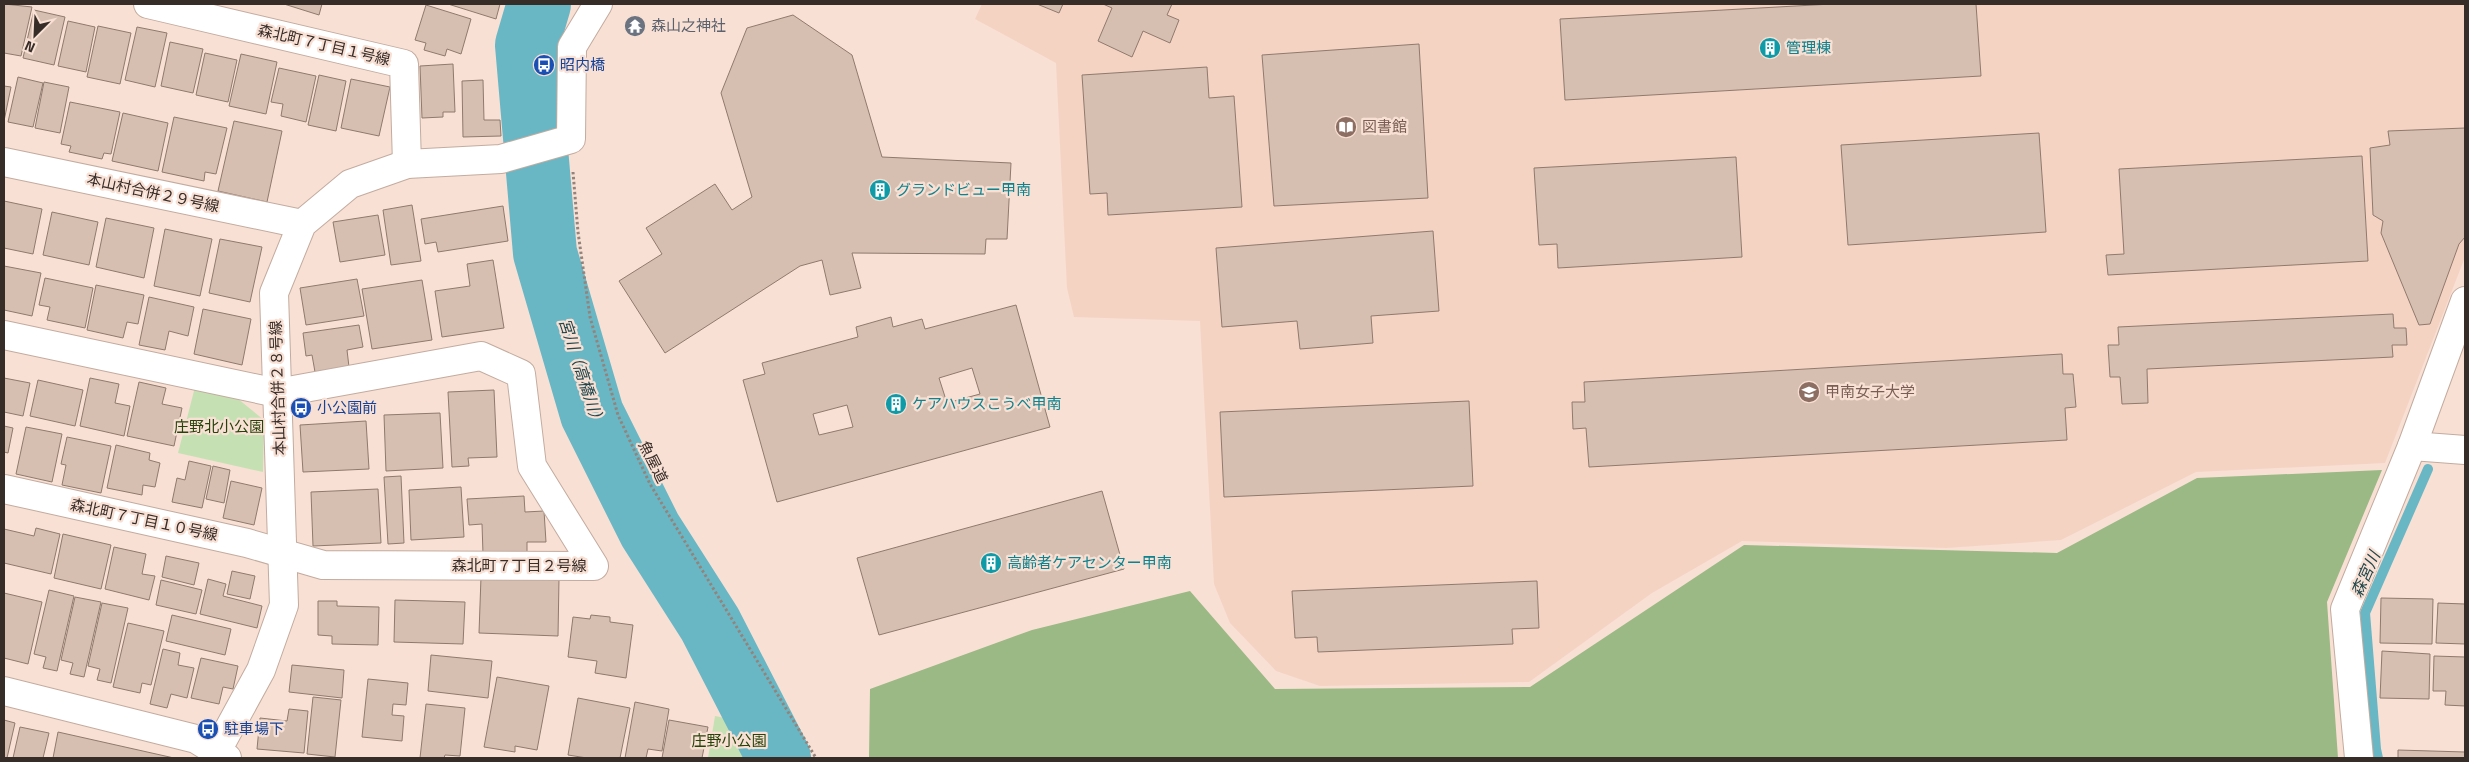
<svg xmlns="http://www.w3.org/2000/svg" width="2469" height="762" viewBox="0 0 2469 762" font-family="'Titillium Web','Noto Sans JP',sans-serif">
	<rect width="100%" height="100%" fill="#f9e0d4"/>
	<path fill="#f4d3c3" d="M982 4H2465V257L2385 463 2196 472 2061 540 1946 548 1742 541 1652 593 1529 682 1320 686 1276 671 1230 623 1214 584 1200 321 1074 317 1067 288 1056 63 975 19Z"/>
	<g fill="#c5e1b3">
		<path d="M195 387 232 394 264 420 263 472 178 453Z"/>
		<path d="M715 716 739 721 758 758H708Z"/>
	</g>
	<path fill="#9ab985" d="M2382 470 2327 602 2338 758H869L870 689 1032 630 1190 591 1275 689 1530 687 1744 545 2057 553 2197 478Z"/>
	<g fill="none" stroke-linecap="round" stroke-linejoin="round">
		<path stroke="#69b7c5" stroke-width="10" d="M2378 758 2376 749 2365 613 2428 469"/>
		<path stroke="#69b7c5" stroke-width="64" d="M539 4 527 45 545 253 592 414 650 530 710 624 779 758"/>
	</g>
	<g fill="#d6bfb1" stroke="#8f7a6d" fill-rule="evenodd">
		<path d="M4 4 32 7 21 56 4 53Z"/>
		<path d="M284 4H322L319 15Z"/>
		<path d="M448 4H500L496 19Z"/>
		<path d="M1037 4H1063L1059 13Z"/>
		<path d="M1103 4H1172L1167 15 1179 20 1170 43 1143 31 1132 57 1098 41 1112 8Z"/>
		<path d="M1832 4H1976L1981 76 1565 100 1560 19Z"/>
		<path d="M426 5 471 19 461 54 447 49 445 56 424 50 426 43 415 40Z"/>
		<path d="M34 10 65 17 54 65 23 58Z"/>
		<path d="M793 15 852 55 882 157 1011 163 1007 239H986L985 254 852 253 861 288 830 295 822 260 800 266 665 353 619 281 662 254 646 228 715 184 732 210 752 197 721 93 747 28Z"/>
		<path d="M632 16 645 23 638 36 625 29Z"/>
		<path d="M68 21 95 27 86 72 58 66Z"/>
		<path d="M98 26 131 33 120 84 87 77Z"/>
		<path d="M137 27 167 33 155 87 125 80Z"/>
		<path d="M170 42 203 49 193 93 161 86Z"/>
		<path d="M1419 44 1428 198 1274 206 1262 55Z"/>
		<path d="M205 53 237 60 228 102 196 95Z"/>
		<path d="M241 54 277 62 266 114 229 106Z"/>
		<path d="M453 64 455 112H443V117L422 118 420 66Z"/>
		<path d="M1207 67 1209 98 1234 96 1242 207 1108 215 1107 193 1090 194 1082 75Z"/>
		<path d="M279 68 316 76 306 122 281 116 283 104 271 102Z"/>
		<path d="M319 75 346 81 336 131 308 125Z"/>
		<path d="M18 77 43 83 33 127 8 122Z"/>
		<path d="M351 79 390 87 379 136 341 128Z"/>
		<path d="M483 80 484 120H500L501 136 463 137 462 81Z"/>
		<path d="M44 82 69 87 60 133 35 128Z"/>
		<path d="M4 86 11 87 4 121Z"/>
		<path d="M70 102 120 112 111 154 104 153 102 159 69 152 71 146 61 144Z"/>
		<path d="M123 113 168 123 158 171 112 161Z"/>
		<path d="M174 117 227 128 216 174 205 172 204 181 162 172Z"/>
		<path d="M234 121 282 131 267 202 218 191Z"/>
		<path d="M2465 128V237L2459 244 2430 324 2419 325 2381 233 2383 221 2373 215 2370 148 2390 145 2388 131Z"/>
		<path d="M2039 133 2046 232 1848 245 1841 145Z"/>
		<path d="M2362 156 2368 261 2108 275 2106 255 2124 254 2119 169Z"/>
		<path d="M1736 157 1742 257 1558 268 1557 244 1539 245 1534 168Z"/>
		<path d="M4 201 42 209 33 254 4 248Z"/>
		<path d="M412 205 421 261 391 265 383 210Z"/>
		<path d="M503 206 508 241 438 252 436 242 425 244 421 219Z"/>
		<path d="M52 212 98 222 89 265 43 255Z"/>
		<path d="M378 215 385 255 340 262 333 222Z"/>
		<path d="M106 218 154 228 144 278 96 267Z"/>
		<path d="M165 229 212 239 200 296 154 286Z"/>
		<path d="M1433 231 1439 311 1371 316 1373 343 1300 349 1297 321 1222 327 1216 248Z"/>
		<path d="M220 239 262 247 250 302 209 293Z"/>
		<path d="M493 260 504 328 442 337 435 291 470 286 467 264Z"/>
		<path d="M4 266 41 273 32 316 4 310Z"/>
		<path d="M45 278 93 288 85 328 47 320 50 307 39 305Z"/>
		<path d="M357 279 364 316 306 325 300 288Z"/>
		<path d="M422 280 432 340 372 349 362 289Z"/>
		<path d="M96 285 144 295 138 324 127 322 123 338 87 330Z"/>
		<path d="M149 297 194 307 188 336 169 331 165 350 139 345Z"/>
		<path d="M1016 305 1050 427 777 502 743 380 765 374 762 363 858 337 856 327 891 317 893 327 922 319 925 329ZM972 368 980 394 947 403 939 378ZM847 405 853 427 819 435 813 414Z"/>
		<path d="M203 309 251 319 242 365 194 354Z"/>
		<path d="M2393 314 2394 328H2406L2407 345H2392L2393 357 2147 369 2148 403 2122 404 2120 377H2110L2108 345H2119L2118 327Z"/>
		<path d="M359 325 363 347 347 350 349 367 315 372 312 355 306 356 303 333Z"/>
		<path d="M2062 354 2063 374H2073L2076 407 2065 408 2067 440 1589 467 1586 428 1573 429 1572 402H1585L1584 382Z"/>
		<path d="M4 378 30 383 23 416 4 412Z"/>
		<path d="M90 378 119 384 115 403 130 406 124 436 80 426Z"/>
		<path d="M38 380 83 390 75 426 30 416Z"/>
		<path d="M139 382 166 388 162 404 182 408 174 446 127 436Z"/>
		<path d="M494 390 497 457 468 458 469 466 452 467 448 392Z"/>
		<path d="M1469 401 1473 486 1224 497 1220 412Z"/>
		<path d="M440 413 443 468 386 471 384 415Z"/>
		<path d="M366 421 369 469 303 472 300 425Z"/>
		<path d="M4 426 13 428 8 453 4 452Z"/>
		<path d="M26 427 62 434 52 482 16 474Z"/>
		<path d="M67 437 111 446 101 493 62 485 66 465 61 464Z"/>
		<path d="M116 445 150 453 149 460 160 463 155 487 143 485 142 495 107 488Z"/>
		<path d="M189 461 211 466 202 508 172 502 177 478 185 480Z"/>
		<path d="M213 466 230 470 224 503 206 499Z"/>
		<path d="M401 476 404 543 388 544 384 477Z"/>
		<path d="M231 481 262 488 254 525 223 518Z"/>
		<path d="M461 487 464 537 411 540 409 490Z"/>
		<path d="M378 489 381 543 313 546 311 492Z"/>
		<path d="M1102 491 1124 569 879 635 857 558Z"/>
		<path d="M524 496 525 512 544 511 546 542H527V552L483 554 482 524 469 525 467 499Z"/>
		<path d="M36 528 60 534 51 574 4 563V529L34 536Z"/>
		<path d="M63 534 111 545 101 589 54 578Z"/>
		<path d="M114 547 146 554 142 574 155 576 149 600 105 589Z"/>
		<path d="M166 556 199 563 194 585 162 577Z"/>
		<path d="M232 571 255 576 250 599 227 594Z"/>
		<path d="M481 577 559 579 558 636 479 633Z"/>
		<path d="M208 579 226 584 223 596 262 606 257 628 200 614Z"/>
		<path d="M161 580 202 590 196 614 156 605Z"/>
		<path d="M1537 581 1539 628 1512 629 1513 644 1318 652 1317 637 1295 638 1292 591Z"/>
		<path d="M49 590 74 596 57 671 43 668 46 657 34 654Z"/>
		<path d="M4 593 42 602 28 664 4 658Z"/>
		<path d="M75 597 101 602 84 677 70 674 73 663 61 660Z"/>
		<path d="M2381 598 2433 599 2432 644 2380 643Z"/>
		<path d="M395 600 465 602 463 644 394 642Z"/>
		<path d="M318 601H337V606L379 607 378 645 332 644V636L318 635Z"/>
		<path d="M102 603 128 608 111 683 97 680 100 669 88 666Z"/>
		<path d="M2438 603 2465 604V644L2436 643Z"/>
		<path d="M172 615 231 629 225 655 166 641Z"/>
		<path d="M591 615 610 617V622L633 625 626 678 595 673 597 661 568 657 573 617 590 619Z"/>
		<path d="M128 623 164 631 151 685 142 683 140 693 113 687Z"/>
		<path d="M163 649 180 653 178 665 194 668 187 698 171 694 167 708 150 704Z"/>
		<path d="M2382 651 2430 654 2429 699 2380 698Z"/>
		<path d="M431 655 492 661 488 698 428 691Z"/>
		<path d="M2434 656 2465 657V706L2445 705 2446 691H2433Z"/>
		<path d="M201 658 238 666 233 689 223 687 219 704 191 698Z"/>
		<path d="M292 665 344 670 342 698 289 692Z"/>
		<path d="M497 677 549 686 537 750 515 746V752L484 747Z"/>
		<path d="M368 679 408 683 406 705 393 704 392 715 404 716 402 741 362 737Z"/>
		<path d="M313 697 341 700 335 757 307 754Z"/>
		<path d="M578 698 630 708 620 758H587L568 755Z"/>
		<path d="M635 702 669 709 662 751 648 749 646 758H625Z"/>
		<path d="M426 704 465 708 460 756 445 755 444 758H420Z"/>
		<path d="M289 709 308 711 304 753 257 749 260 718 287 721Z"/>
		<path d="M4 720 15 723 7 758H4Z"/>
		<path d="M669 720 708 727 702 758H662Z"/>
		<path d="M20 727 49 733 43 758H13Z"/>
		<path d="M58 732 174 758H53Z"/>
		<path d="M2398 750 2465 752V758H2398Z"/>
	</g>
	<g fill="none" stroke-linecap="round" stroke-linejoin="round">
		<g stroke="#c3ab9f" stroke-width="30">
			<g id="minor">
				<path d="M148 4 404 64 407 164"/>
				<path d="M4 162 302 224"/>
				<path d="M4 335 277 393 481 356 521 374 532 466 594 566 323 565 247 543 4 489"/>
				<path d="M2412 446 2465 450"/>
				<path d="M4 691 196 739 227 758"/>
				<path d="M213 758 261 670 284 605 274 293 302 224 350 184 407 164 501 159 571 139 572 47 598 4"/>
				<path d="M2359 758 2345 609 2412 446 2465 301"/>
			</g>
		</g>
		<path stroke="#94837b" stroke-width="3" stroke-dasharray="2.5 2.5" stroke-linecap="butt" d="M573 172 578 232 590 317 618 415 650 484 816 758"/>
		<use href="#minor" stroke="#fff" stroke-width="28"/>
	</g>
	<defs>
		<g id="temple-disc" transform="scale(1.125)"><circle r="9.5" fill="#6b7280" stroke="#f9e0d4"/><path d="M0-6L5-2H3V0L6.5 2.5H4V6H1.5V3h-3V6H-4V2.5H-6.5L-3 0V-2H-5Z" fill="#fff"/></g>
		<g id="building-disc" transform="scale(1.125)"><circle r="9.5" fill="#0f9aa8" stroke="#f9e0d4"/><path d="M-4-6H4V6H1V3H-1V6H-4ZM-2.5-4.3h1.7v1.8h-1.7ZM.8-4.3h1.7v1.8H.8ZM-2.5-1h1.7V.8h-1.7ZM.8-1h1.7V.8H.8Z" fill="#fff"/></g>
		<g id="bus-disc" transform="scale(1.125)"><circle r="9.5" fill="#1a4fb4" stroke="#f9e0d4"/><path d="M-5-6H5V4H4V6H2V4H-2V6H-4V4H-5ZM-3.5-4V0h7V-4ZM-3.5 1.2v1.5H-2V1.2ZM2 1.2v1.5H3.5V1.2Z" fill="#fff"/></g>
		<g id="library-disc" transform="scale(1.125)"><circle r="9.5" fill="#8d6e63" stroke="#f9e0d4"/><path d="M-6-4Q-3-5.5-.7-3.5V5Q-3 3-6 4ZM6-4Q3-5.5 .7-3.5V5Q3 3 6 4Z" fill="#fff"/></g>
		<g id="university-disc" transform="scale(1.125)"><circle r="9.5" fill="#8d6e63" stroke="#f9e0d4"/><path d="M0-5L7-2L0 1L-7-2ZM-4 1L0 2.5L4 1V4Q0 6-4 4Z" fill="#fff"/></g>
	</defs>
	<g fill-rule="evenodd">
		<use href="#temple-disc" x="635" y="26"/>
		<use href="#building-disc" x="1770" y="48"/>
		<use href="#bus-disc" x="544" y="65"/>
		<use href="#library-disc" x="1346" y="127"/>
		<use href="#building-disc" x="880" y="190"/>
		<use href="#university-disc" x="1809" y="392"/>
		<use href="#building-disc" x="896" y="404"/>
		<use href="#bus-disc" x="301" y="408"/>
		<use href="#building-disc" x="991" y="563"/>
		<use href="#bus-disc" x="208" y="729"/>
	</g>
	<g text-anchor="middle" stroke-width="4.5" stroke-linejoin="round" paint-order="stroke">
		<g font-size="15" fill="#5b616d" stroke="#f9e0d4" text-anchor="start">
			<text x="651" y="31">森山之神社</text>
		</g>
		<g font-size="15" fill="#362c28" stroke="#f9e0d4">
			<text transform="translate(324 45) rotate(13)" y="5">森北町７丁目１号線</text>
			<text transform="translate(153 193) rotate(12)" y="5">本山村合併２９号線</text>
			<text transform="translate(278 388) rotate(-92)" y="5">本山村合併２８号線</text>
			<text transform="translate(653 462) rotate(63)" y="5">魚屋道</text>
			<text transform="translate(144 520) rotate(12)" y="5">森北町７丁目１０号線</text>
			<text x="519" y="571">森北町７丁目２号線</text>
		</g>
		<g font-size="15" fill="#0d838f" stroke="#f9e0d4" text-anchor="start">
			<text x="1786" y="53">管理棟</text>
			<text x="896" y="195">グランドビュー甲南</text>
			<text x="912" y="409">ケアハウスこうべ甲南</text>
			<text x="1007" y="568">高齢者ケアセンター甲南</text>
		</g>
		<g font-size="15" fill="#164399" stroke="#f9e0d4" text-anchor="start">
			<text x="560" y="70">昭内橋</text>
			<text x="317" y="413">小公園前</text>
			<text x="224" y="734">駐車場下</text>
		</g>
		<g font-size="15" fill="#785e54" stroke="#f9e0d4" text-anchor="start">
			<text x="1362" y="132">図書館</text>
			<text x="1825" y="397">甲南女子大学</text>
		</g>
		<g font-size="15" fill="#26430b" stroke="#f9e0d4">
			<text x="219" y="432">庄野北小公園</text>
			<text x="729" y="746">庄野小公園</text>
		</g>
		<g font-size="16" font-style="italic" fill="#20464c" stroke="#f9e0d4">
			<text transform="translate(582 372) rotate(72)" y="6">宮川（高橋川）</text>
			<text transform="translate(2365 574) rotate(-66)" y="6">森宮川</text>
		</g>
	</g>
	<rect width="2469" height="762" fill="none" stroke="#362c28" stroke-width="10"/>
	<g transform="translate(35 35) rotate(204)" stroke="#f9e0d4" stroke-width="4" paint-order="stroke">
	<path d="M0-4L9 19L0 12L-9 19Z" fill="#362c28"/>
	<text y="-8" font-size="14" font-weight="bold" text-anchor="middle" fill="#362c28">N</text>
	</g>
</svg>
